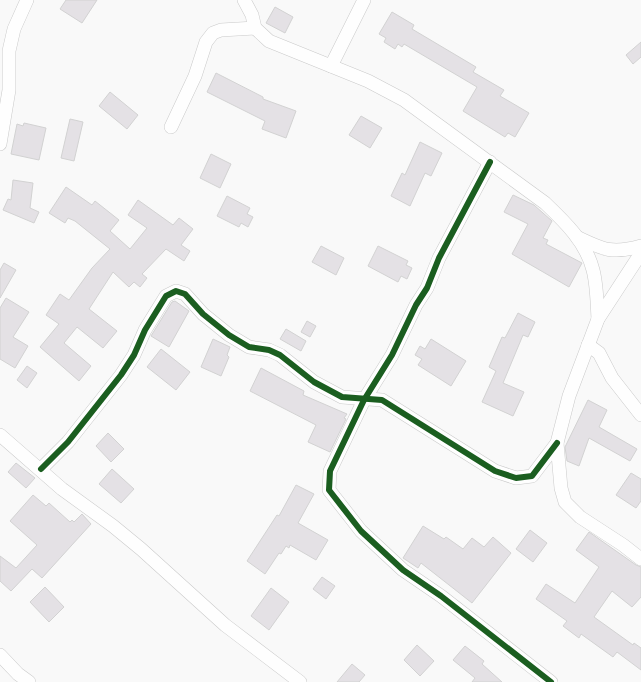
<svg xmlns="http://www.w3.org/2000/svg" width="641" height="682" viewBox="0 0 641 682" font-family="'Source Serif 4',serif">
	<rect width="100%" height="100%" fill="#f9f9f9"/>
	<g fill="#e4e1e5" stroke="#d2d2d2">
		<path d="M66 0H97L82 23 60 9Z"/>
		<path d="M275 7 293 17 285 33 266 23Z"/>
		<path d="M392 12 414 25 412 29 476 67 473 72 504 90 500 96 529 113 515 137 508 133 505 137 463 111 477 87 404 44 402 47 398 44 395 49 384 42 386 38 379 34Z"/>
		<path d="M641 42V57L633 64 626 55Z"/>
		<path d="M216 73 263 97V99L296 111 286 138 262 129 265 121 207 92Z"/>
		<path d="M110 92 138 115 127 129 99 106Z"/>
		<path d="M361 116 382 128 370 148 349 135Z"/>
		<path d="M70 119 83 122 74 161 61 158Z"/>
		<path d="M24 123 46 128 39 160 11 154 17 124 23 126Z"/>
		<path d="M420 142 442 153 431 176 425 173 410 206 391 196 402 173 405 175Z"/>
		<path d="M211 154 231 164 220 188 200 178Z"/>
		<path d="M13 180 33 183 30 208 39 212 34 223 3 210 8 199 11 200Z"/>
		<path d="M66 187 92 205 95 201 119 220 110 231 130 249 147 228 128 215 138 200 173 225 179 218 193 229 181 245 190 251 184 261 166 249 142 274 147 278 140 287 134 282 129 287 113 272 89 309 117 331 103 348 77 327 64 343 91 366 79 381 40 347 59 324 46 315 60 294 69 300 92 268 110 249 75 221 68 218 65 223 49 213Z"/>
		<path d="M513 195 534 205 552 221 543 238 548 240 546 244 582 263 569 287 512 254 528 224 504 212Z"/>
		<path d="M227 196 250 208 247 214 253 217 248 227 241 223 239 227 217 216Z"/>
		<path d="M321 246 344 258 336 275 312 262Z"/>
		<path d="M378 246 408 261 406 265 412 268 407 279 401 276 398 282 368 266Z"/>
		<path d="M4 263 16 270 0 298V270Z"/>
		<path d="M6 298 29 312 13 337 28 346 15 368 0 359V308Z"/>
		<path d="M175 301 189 311 169 347 151 336 172 302Z"/>
		<path d="M518 313 535 322 528 337 523 335 503 383 524 392 513 416 482 402 496 371 489 367 502 337 505 338Z"/>
		<path d="M307 321 316 326 310 337 301 332Z"/>
		<path d="M286 329 306 341 301 351 280 339Z"/>
		<path d="M213 339 230 347 227 355 229 357 221 376 201 367Z"/>
		<path d="M431 339 466 361 451 386 418 365 422 359 415 355 420 346 425 349Z"/>
		<path d="M161 349 190 372 176 390 147 367Z"/>
		<path d="M27 366 37 373 27 388 17 380Z"/>
		<path d="M261 368 304 391 303 395 347 414 344 418 346 419 330 452 308 442 316 425 250 391Z"/>
		<path d="M588 400 607 410 599 427 637 449 630 461 589 438 579 466 567 461 565 447Z"/>
		<path d="M108 433 124 449 111 462 96 446Z"/>
		<path d="M16 463 35 478 26 488 8 472Z"/>
		<path d="M112 469 134 489 121 503 99 484Z"/>
		<path d="M631 473 641 479V501L636 508 616 495Z"/>
		<path d="M296 485 314 494 298 523 328 540 316 560 290 545 289 548 286 546 281 554 279 553 265 574 247 561 277 515 279 516Z"/>
		<path d="M33 495 46 506 49 503 70 522 72 520 74 522 82 514 91 524 42 578 32 569 11 591 0 581V556L16 568 37 545 10 521Z"/>
		<path d="M423 526 444 539 446 537 463 549 472 538 484 547 493 537 511 553 472 603 421 563 418 568 403 558Z"/>
		<path d="M530 530 547 543 533 562 516 549Z"/>
		<path d="M589 532 636 565 641 567V597L632 607 612 591 594 617 633 645 634 643 641 648V670L617 652 613 657 581 634 579 638 563 626 567 621 536 599 546 584 575 603 599 567 576 550Z"/>
		<path d="M322 577 335 586 326 599 313 589Z"/>
		<path d="M45 587 64 607 49 622 30 602Z"/>
		<path d="M271 588 289 602 269 630 251 616Z"/>
		<path d="M417 645 434 661 420 676 404 660Z"/>
		<path d="M465 646 484 661 482 664 502 682H472L475 678 453 660Z"/>
		<path d="M352 664 365 675 359 682H337Z"/>
	</g>
	<g fill="none" stroke-linecap="round" stroke-linejoin="round">
		<g stroke="#cacaca" stroke-width="14">
			<g id="minor">
				<path d="M244 0 252 15 255 28 269 41 368 81 404 100 545 203C565 222 586 242 593 270 597 285 597 303 598 319"/>
				<path d="M331 66 364 0"/>
				<path d="M171 127 195 76 206 42 213 33 221 30 255 28"/>
				<path d="M0 144 9 90V51L14 29 27 0"/>
				<path d="M490 162 439 258 427 288 416 305 392 355 364 400 330 471 329 490 361 531 403 570 441 596 551 682"/>
				<path d="M579 238C604 250 613 254 641 246"/>
				<path d="M641 253 598 319 569 396 557 443 561 488 565 502 580 517 623 545 641 559"/>
				<path d="M588 345 599 353 612 378 641 415"/>
				<path d="M0 435 62 489 113 526 141 549 225 625 300 682"/>
				<path d="M41 469 68 442 121 375 134 355 145 330 166 296 176 291 185 294 203 314 229 335 249 347 269 350 280 355 314 382 342 397 382 400 495 471 516 478 532 476 557 443"/>
				<path d="M0 655 18 674 29 682"/>
			</g>
		</g>
		<use href="#minor" stroke="#fefefe" stroke-width="13"/>
		<g stroke="#fff" stroke-width="8">
			<g id="cycleway">
				<path d="M490 162 439 258 427 288 416 305 392 355 364 400 330 471 329 490 361 531 403 570 441 596 551 682"/>
				<path d="M41 469 68 442 121 375 134 355 145 330 166 296 176 291 185 294 203 314 229 335 249 347 269 350 280 355 314 382 342 397 382 400 495 471 516 478 532 476 557 443"/>
			</g>
		</g>
		<use href="#cycleway" stroke="#1b5e20" stroke-width="6"/>
	</g>
</svg>
